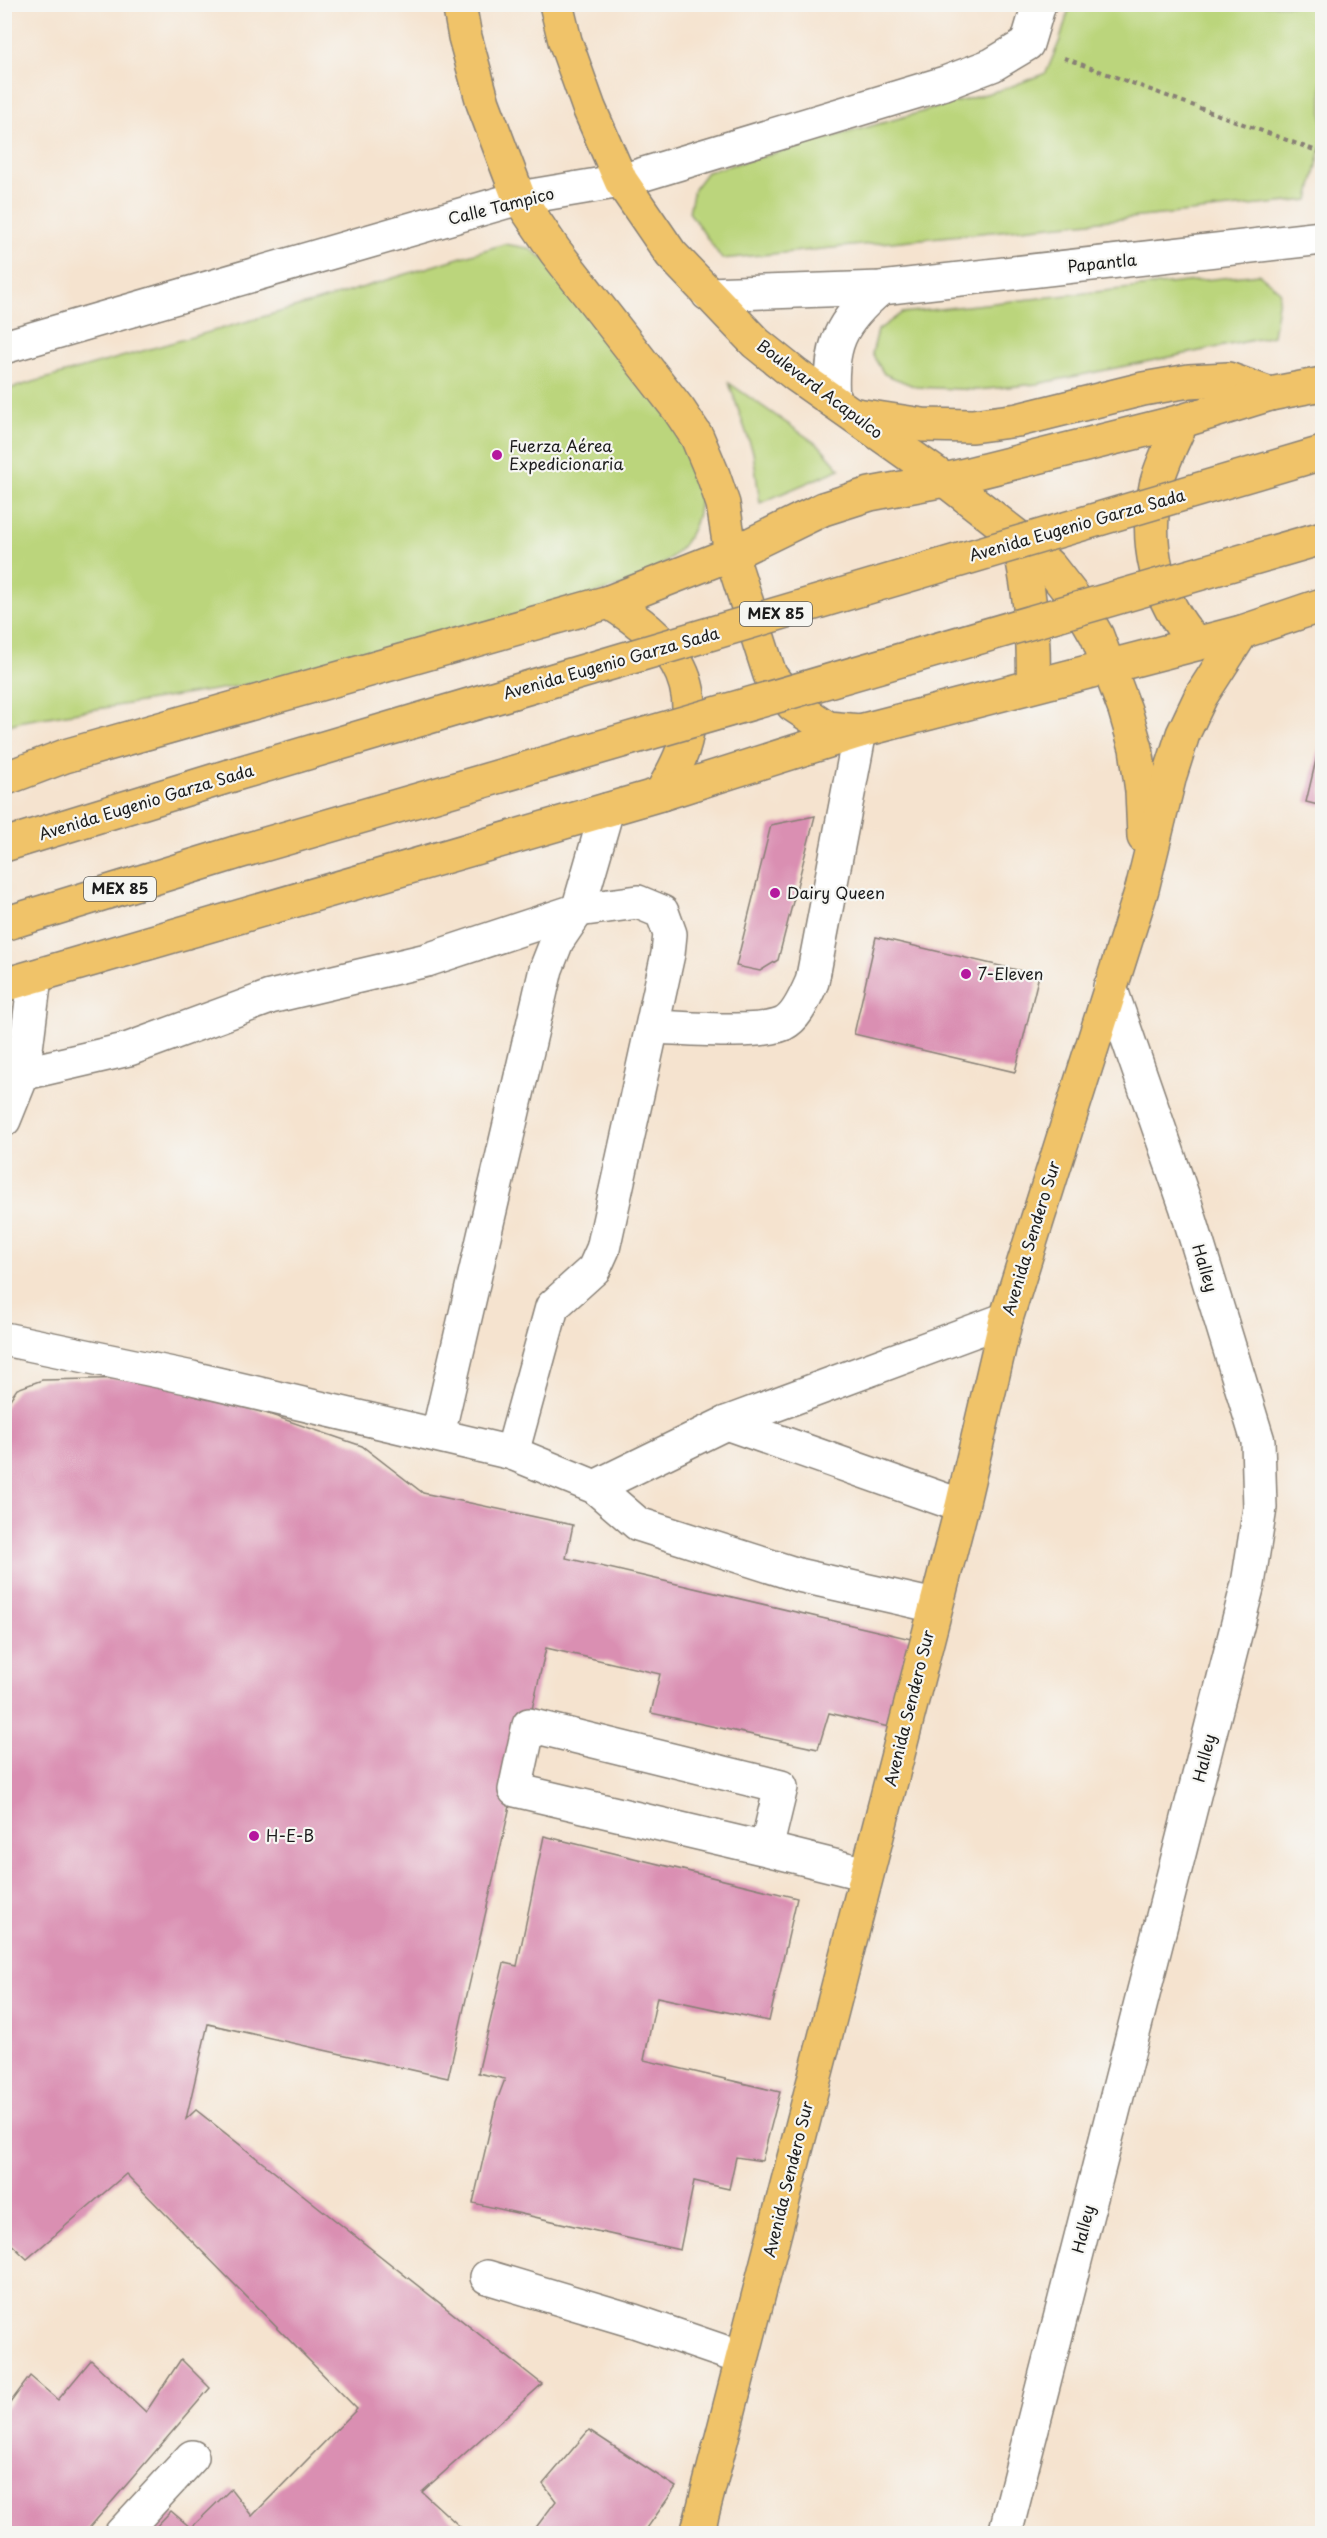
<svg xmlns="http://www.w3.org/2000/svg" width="1327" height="2538" viewBox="0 0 1327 2538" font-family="'Playpen Sans',sans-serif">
	<rect width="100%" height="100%" fill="#f6f6f2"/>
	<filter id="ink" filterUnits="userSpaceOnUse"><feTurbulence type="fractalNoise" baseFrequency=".0167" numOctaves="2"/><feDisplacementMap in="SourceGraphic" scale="12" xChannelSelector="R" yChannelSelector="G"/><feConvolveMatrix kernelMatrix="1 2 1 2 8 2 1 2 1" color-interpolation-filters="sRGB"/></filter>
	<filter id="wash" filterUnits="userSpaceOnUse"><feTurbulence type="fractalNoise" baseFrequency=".008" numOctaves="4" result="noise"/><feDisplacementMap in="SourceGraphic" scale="24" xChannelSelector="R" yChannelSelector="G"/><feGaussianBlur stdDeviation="1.35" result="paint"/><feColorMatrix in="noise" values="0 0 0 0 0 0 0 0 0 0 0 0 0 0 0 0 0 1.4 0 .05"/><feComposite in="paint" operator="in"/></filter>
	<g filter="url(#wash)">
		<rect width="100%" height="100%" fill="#f5e3cf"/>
		<g fill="#bbd57b" stroke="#6c784c" stroke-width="1.5">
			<path d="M1070 5H1322V144L1309 200 722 259 689 212 694 189 707 172 1007 88 1046 73 1060 40Z"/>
			<path d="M504 244 528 248 552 264 694 450C702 486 706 521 678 551 668 562 653 570 642 579L363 666 23 721 5 726V390L322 300Z"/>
			<path d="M1259 274 1280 291 1273 336 1037 384 978 390 916 387 884 374 872 354 878 330 902 313Z"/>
			<path d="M729 383 821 447 840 469 760 503 753 452Z"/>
		</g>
		<g id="blocks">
			<g fill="#da8fb2">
				<path d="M1322 735V806L1306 802Z"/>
				<path d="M815 816 778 960 760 971 736 966 771 825Z"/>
				<path d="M876 937 1039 975 1015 1072 854 1034Z"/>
				<path d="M141 1378 207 1393 362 1446 423 1493 573 1525 566 1558 911 1639 893 1728 829 1713 818 1749 651 1713 660 1674 546 1648 448 2078 208 2024 186 2119 196 2110 542 2384 422 2492 468 2534H149L171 2511 191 2528 231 2489 252 2516 357 2409 126 2174 27 2259 4 2237V1408L17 1389 42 1380Z"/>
				<path d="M544 1836 797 1898 769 2021 657 1997 644 2060 780 2092 762 2161 736 2157 729 2189 694 2181 680 2250 473 2203 496 2103 505 2079 478 2073 504 1963 517 1966Z"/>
				<path d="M181 2359 210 2388 84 2534H4V2411L30 2376 58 2400 91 2360 146 2412Z"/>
				<path d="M589 2430 676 2487 643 2534H531L556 2501 543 2484Z"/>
			</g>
		</g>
	</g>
	<g filter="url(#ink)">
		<use href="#blocks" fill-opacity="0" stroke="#888076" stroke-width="1.5"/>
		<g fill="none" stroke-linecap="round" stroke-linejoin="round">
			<g stroke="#888076" stroke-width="36">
				<g id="minor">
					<path d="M708 294 881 288 1322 238"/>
					<path d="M4 347 519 198 621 181 945 83 992 65 1027 44 1039 4"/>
					<path d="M833 401C829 346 839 323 881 288"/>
					<path d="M653 1027C684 1028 758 1035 783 1024 798 1017 805 996 812 982L860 731"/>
					<path d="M4 1078 129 1049 270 997 427 960 578 910 638 902 662 912 670 934 668 954 603 1249 594 1269 552 1307 512 1453"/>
					<path d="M4 1120 23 1073 35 977"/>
					<path d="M4 1339 192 1378 512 1453 595 1487 638 1524 798 1575 935 1606"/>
					<path d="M726 1423 962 1506"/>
					<path d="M438 1434 546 969 557 941 578 910 607 810"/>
					<path d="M595 1487 726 1423 1006 1319"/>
					<path d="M766 1849 781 1787 529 1725 515 1790 766 1849 866 1874"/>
					<path d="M487 2277 634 2321 742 2358"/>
					<path d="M121 2534 192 2457"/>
					<path d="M1005 2534 1248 1584 1260 1508 1258 1441 1186 1206 1110 987"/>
				</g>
			</g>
			<g stroke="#888076" stroke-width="36">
				<g id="major">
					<path d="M459 4 465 37 483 103 519 198 555 251 679 410 697 437 713 475 723 504 731 554 770 675 793 705 828 728 860 731"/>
					<path d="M556 4 565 41 589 108 621 181 671 254 756 343 796 375 945 480 1018 537 1050 567 1078 603 1097 636 1125 710 1136 748 1142 791 1144 837"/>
					<path d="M857 415 923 425 972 426 1018 420 1143 389 1189 381 1228 379 1270 394"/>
					<path d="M1182 421C1173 442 1161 464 1156 486 1144 542 1156 600 1195 642"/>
					<path d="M1018 537C1029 586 1035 634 1033 685"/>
					<path d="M609 602C668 639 706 677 682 752 677 766 668 781 661 794"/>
					<path d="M4 779 65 756 609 602 731 554 823 509 870 494 945 480 1182 421 1270 394 1322 384"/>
					<path d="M4 985 661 794 860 731 1242 632 1322 605"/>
					<path d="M697 2534 962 1506 1006 1319 1142 889 1170 775 1183 734 1201 696 1242 632"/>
				</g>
			</g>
			<g stroke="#888076" stroke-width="36">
				<g id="highway">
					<path d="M4 845 229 776"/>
					<path d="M4 924 235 853"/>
				</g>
			</g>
			<path stroke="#888076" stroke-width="4" stroke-dasharray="4.5 4.5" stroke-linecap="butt" d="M1064 58 1322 153"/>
			<use href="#minor" stroke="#fff" stroke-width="33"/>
			<use href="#major" stroke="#f0c369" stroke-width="33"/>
			<use href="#highway" stroke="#f0c369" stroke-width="33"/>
			<g stroke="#888076" stroke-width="36" stroke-linecap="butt">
				<g id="highway-bridge">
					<path d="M229 776 1322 453"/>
					<path d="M235 853 1322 538"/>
				</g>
			</g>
			<use href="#highway-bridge" stroke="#f0c369" stroke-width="33"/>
		</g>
	</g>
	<g fill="#b5179e" stroke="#f6f6f2" stroke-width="2">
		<circle cx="497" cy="455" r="6"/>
		<circle cx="775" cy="893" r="6"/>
		<circle cx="966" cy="974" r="6"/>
		<circle cx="254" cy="1836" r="6"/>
	</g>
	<g text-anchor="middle" stroke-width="4.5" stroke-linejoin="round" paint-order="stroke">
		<g fill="#f6f6f2" stroke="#5d5d5c" stroke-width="1.5">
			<rect x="740" y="602" width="72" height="24" rx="4.5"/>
			<rect x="84" y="877" width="72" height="24" rx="4.5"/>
		</g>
		<g font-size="15" font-weight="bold" fill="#1c1c1c">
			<text x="776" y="619">MEX 85</text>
			<text x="120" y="894">MEX 85</text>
		</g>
		<g font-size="16" fill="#1c1c1c" stroke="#f6f6f2">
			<text transform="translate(501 206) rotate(-14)" y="6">Calle Tampico</text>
			<text transform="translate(1102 263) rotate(-6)" y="6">Papantla</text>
			<text transform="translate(820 389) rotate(37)" y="6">Boulevard Acapulco</text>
			<text transform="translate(1077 525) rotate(-16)" y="6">Avenida Eugenio Garza Sada</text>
			<text transform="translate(611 663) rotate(-16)" y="6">Avenida Eugenio Garza Sada</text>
			<text transform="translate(146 802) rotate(-17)" y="6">Avenida Eugenio Garza Sada</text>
			<text transform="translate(1031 1238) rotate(-73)" y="6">Avenida Sendero Sur</text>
			<text transform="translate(1205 1268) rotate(73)" y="6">Halley</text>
			<text transform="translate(909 1708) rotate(-76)" y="6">Avenida Sendero Sur</text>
			<text transform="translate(1204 1758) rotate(-76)" y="6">Halley</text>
			<text transform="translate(788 2179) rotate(-76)" y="6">Avenida Sendero Sur</text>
			<text transform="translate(1083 2229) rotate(-76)" y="6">Halley</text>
		</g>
		<g font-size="16" fill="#1c1c1c" stroke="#f6f6f2" text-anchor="start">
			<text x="509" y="452">Fuerza Aérea<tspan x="509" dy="18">Expedicionaria</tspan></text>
			<text x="787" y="899">Dairy Queen</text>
			<text x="978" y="980">7-Eleven</text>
			<text x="266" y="1842">H-E-B</text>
		</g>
	</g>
	<rect width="1327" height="2538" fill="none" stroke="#f6f6f2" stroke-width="24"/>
</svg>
